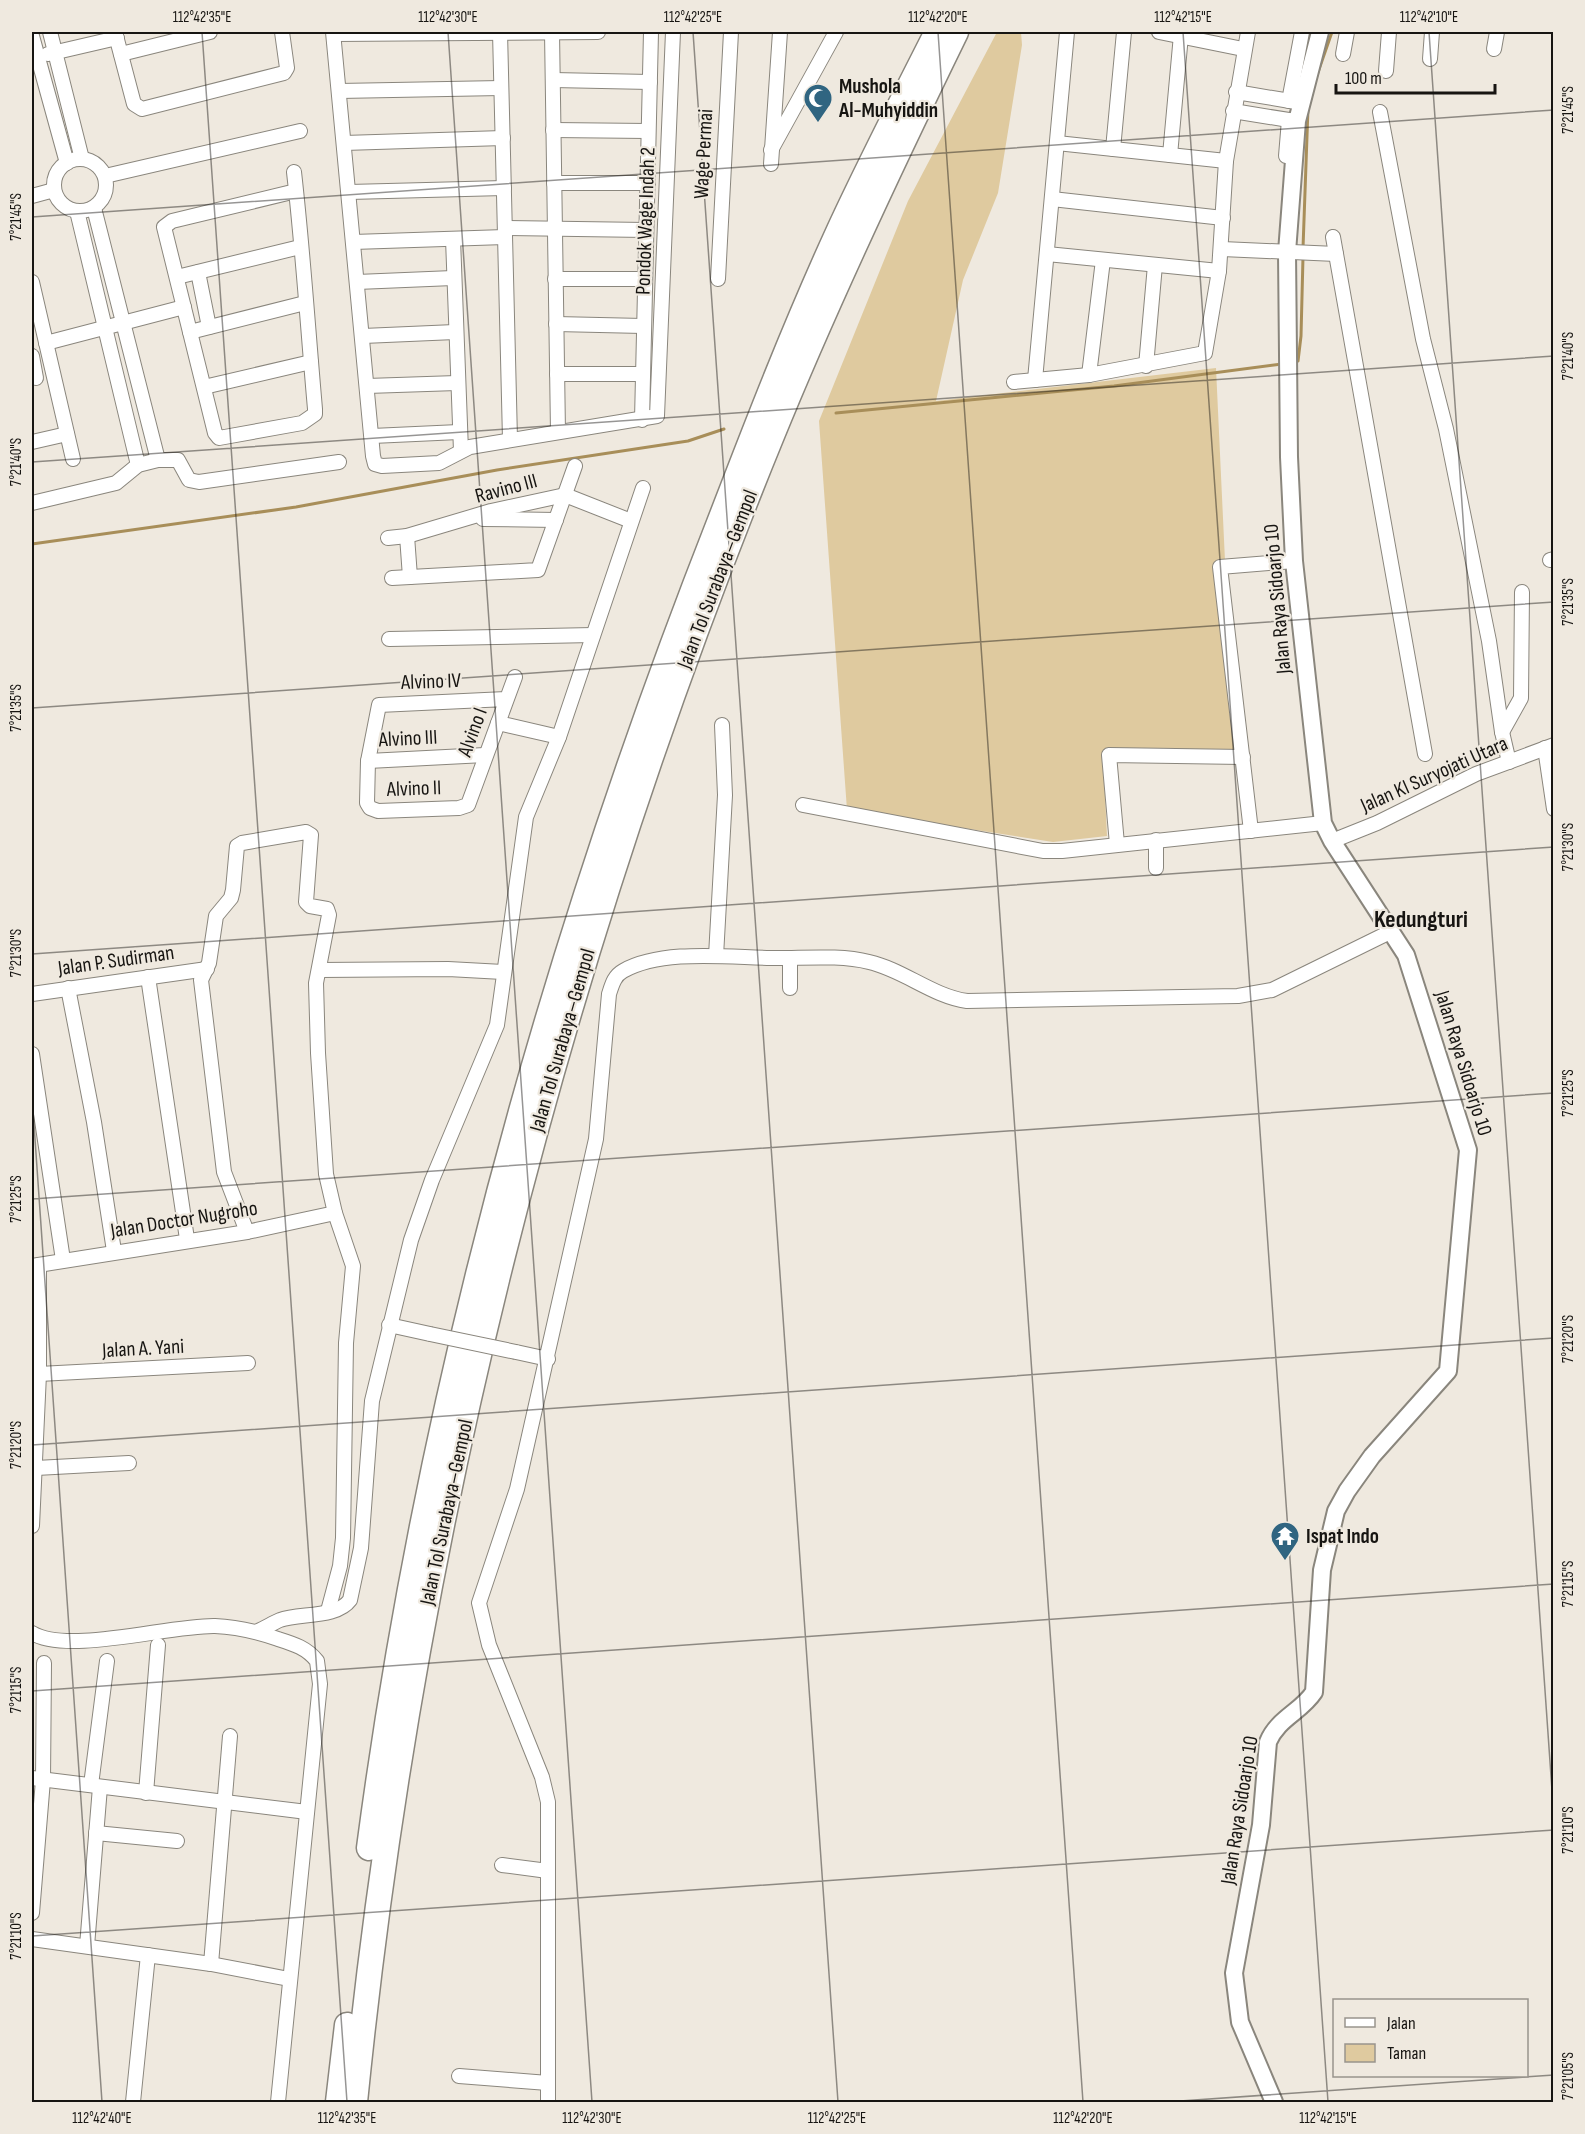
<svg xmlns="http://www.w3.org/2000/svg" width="1585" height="2134" viewBox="0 0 1585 2134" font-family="'Sofia Sans Condensed',sans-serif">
	<rect width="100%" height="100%" fill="#efe9df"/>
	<path fill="#dfca9f" d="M997 32H1021L1022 45 998 193 963 280 936 401 1216 368 1234 754 1103 752 1107 836 1053 842 847 810 819 421 908 201Z"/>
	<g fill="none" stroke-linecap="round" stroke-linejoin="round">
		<g stroke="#a88e59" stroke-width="3">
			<path d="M1316 78 1332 32"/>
			<path d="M1303 248 1308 108"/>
			<path d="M1294 362 1298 361 1301 336 1303 257"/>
			<path d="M836 413 1114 386 1282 364"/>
			<path d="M32 544 296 507 497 470 688 441 724 429"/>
		</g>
		<g stroke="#8a867d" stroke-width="16">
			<g id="minor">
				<path d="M50 32 82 159"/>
				<path d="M115 32 134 104 142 109 284 73 287 68 282 32"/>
				<path d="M333 32 373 456 375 464 382 466 439 463 470 447 657 416 673 32"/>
				<path d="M500 32 510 439"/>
				<path d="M552 32 558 432"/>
				<path d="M1159 32 1243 49"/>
				<path d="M334 34 598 32"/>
				<path d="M32 36 67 163"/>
				<path d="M1494 49 1497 32"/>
				<path d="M48 54 117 38"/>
				<path d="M121 54 210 32"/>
				<path d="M1343 54 1347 32"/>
				<path d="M1430 59 1432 32"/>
				<path d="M1386 71 1389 32"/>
				<path d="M553 80 650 82"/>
				<path d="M339 91 501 88"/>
				<path d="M1236 92 1296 102"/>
				<path d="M1289 101 1302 32"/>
				<path d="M1233 111 1295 121"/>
				<path d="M1380 112 1423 339 1446 429 1489 641 1502 732 1509 762"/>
				<path d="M553 130 648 131"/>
				<path d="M344 143 503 138"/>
				<path d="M1057 143 1226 161"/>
				<path d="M1113 149 1124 32"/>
				<path d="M771 150 836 32"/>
				<path d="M1170 155 1181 35"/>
				<path d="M1286 156 1289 120"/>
				<circle cx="80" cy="185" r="26"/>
				<path d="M771 164 780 32"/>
				<path d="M294 172C303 251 308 330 315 409V414L302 423 219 438 215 433 164 227 172 221 296 191"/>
				<path d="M105 176 300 131"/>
				<path d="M554 183H648"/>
				<path d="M349 192 504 188"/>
				<path d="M32 196 54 190"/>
				<path d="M1052 199 1223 218"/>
				<path d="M94 208 158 460"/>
				<path d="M77 211 138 465"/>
				<path d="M505 228 646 230"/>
				<path d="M1333 237 1425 754"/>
				<path d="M453 239 461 451"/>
				<path d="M353 242 505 237"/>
				<path d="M1222 249 1336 254"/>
				<path d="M1047 254 1219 271"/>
				<path d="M198 272 209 327"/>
				<path d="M177 277 300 247"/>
				<path d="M555 279H644"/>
				<path d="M718 279 731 32"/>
				<path d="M32 282 73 459"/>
				<path d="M357 282 453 278"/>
				<path d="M556 324 643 326"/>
				<path d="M190 332 305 303"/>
				<path d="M363 336 455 332"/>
				<path d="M46 343 184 307"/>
				<path d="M32 356 36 378"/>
				<path d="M1146 366 1155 265"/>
				<path d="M557 374H642"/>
				<path d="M1089 375 1103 260"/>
				<path d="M1035 380 1067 32"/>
				<path d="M1014 382 1089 375 1205 353 1219 271 1226 161 1248 32"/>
				<path d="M367 386 457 383"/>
				<path d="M204 387 311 362"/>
				<path d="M642 420 651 32"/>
				<path d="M372 436 459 432"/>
				<path d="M32 442 67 434"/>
				<path d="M32 503 116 483 138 465 158 460H178L189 480 199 482 339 462"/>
				<path d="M483 519 556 520"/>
				<path d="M407 536 410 577"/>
				<path d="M388 538 407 536 491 511 565 495 631 521"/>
				<path d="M1550 560 1554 559"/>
				<path d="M392 578 538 570 575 466"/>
				<path d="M389 639 593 635"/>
				<path d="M506 699 379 705 368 761 367 803 370 808 378 811 459 808 468 805 515 677"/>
				<path d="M498 723 559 737"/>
				<path d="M1502 732 1521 698 1522 592"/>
				<path d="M1545 748 1554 809"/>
				<path d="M368 761 485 755"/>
				<path d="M803 805 1043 851H1062L1323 823"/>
				<path d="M1251 831 1220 567 1294 561"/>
				<path d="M1156 840V868"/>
				<path d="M1332 841 1377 823 1476 774 1554 745"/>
				<path d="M1117 844 1109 755 1243 757"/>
				<path d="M716 956 725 795 722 725"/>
				<path d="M790 958V988"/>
				<path d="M320 970 448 969 503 972"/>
				<path d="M148 977 187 1239"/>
				<path d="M68 988 94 1122 114 1251"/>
				<path d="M32 994 207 969"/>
				<path d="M32 1054 63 1260"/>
				<path d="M247 1232 224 1172 201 980 209 963 216 916 231 898 233 890 237 846 242 843 306 832 311 835 306 902 310 906 327 909 329 915 316 983 318 1053 326 1174 335 1213 353 1266 346 1343 343 1538 340 1566 328 1611"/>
				<path d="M32 1266 247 1232 335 1213"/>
				<path d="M389 1325 430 1334"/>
				<path d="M516 1352 548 1359"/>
				<path d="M39 1374 248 1363"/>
				<path d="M36 1468 129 1463"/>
				<path d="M32 1526 39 1374V1265"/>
				<path d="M258 1631C265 1628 273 1623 280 1620 300 1613 337 1618 350 1600L361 1548 372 1401 411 1240 432 1180 497 1025 526 817 559 737 643 488"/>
				<path d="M32 1633C68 1655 170 1625 215 1626 237 1627 258 1632 278 1639 294 1644 307 1648 317 1661L320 1684 278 2102"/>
				<path d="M32 1778 307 1812"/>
				<path d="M91 1785 107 1661"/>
				<path d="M146 1793 158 1645"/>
				<path d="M96 1833 177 1841"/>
				<path d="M502 1865 548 1871"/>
				<path d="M32 1913 43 1780 44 1663"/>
				<path d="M32 1939 211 1964 289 1979"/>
				<path d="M87 1946 100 1787"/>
				<path d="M211 1964 230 1736"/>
				<path d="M459 2076 548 2083"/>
				<path d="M133 2102 148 1955"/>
				<path d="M548 2102V1802L542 1777 489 1645 479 1603 517 1489 596 1139 609 994C612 985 614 976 623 971 664 948 732 958 778 958 807 958 841 955 869 962 904 970 932 996 967 1001L1238 996 1272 990 1390 932"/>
			</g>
		</g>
		<g stroke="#8a867d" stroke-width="20">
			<path id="tertiary" d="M1274 2102 1240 2022 1234 1973 1261 1825 1268 1742C1278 1718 1301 1712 1314 1692L1322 1570 1336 1511 1347 1491 1372 1456 1448 1371 1468 1150 1406 955 1332 841 1323 823 1294 561 1289 457 1287 252 1297 121 1320 32"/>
		</g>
		<g stroke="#8a867d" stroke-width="27">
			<g id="motorway">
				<path d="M369 1848C429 1394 552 948 719 523 757 424 795 326 839 230 870 163 904 97 937 32"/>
				<path d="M338 2102 347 2025"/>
				<path d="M355 2102C412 1532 554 969 771 438 827 300 891 165 956 32"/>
			</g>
		</g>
		<use href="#minor" stroke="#fff" stroke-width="14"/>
		<use href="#tertiary" stroke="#fff" stroke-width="16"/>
		<use href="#motorway" stroke="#fff" stroke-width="24"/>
		<g stroke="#8a867d" stroke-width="16" stroke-linecap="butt">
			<path id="minor-bridge" d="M430 1334 516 1352"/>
		</g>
		<use href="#minor-bridge" stroke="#fff" stroke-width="14"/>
	</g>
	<path fill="none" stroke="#171512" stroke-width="1.5" stroke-opacity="0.45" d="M202 32 347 2102M448 32 592 2102M693 32 838 2102M938 32 1083 2102M1183 32 1328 2102M1429 32 1554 1819M32 217 1554 110M32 462 1554 356M32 708 1554 602M32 954 1554 847M32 1096 102 2102M32 1199 1554 1093M32 1445 1554 1338M32 1691 1554 1584M32 1936 1554 1830M1166 2102 1554 2075"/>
	<defs>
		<g id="mosque-pin" transform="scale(1.5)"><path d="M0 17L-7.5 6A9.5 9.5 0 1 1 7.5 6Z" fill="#306581" stroke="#efe9df"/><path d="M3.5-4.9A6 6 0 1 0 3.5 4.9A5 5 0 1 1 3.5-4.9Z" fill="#fff"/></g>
		<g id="temple-pin" transform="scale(1.5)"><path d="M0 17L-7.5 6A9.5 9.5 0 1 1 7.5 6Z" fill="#306581" stroke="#efe9df"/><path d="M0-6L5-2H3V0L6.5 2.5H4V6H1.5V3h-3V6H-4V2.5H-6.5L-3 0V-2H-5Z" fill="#fff"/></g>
	</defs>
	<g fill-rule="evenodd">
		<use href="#mosque-pin" x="818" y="98"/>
		<use href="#temple-pin" x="1285" y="1536"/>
	</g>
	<g text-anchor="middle" stroke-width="4.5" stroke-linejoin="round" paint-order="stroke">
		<g font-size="21" font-weight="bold" fill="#171512" stroke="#efe9df" text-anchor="start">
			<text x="839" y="93">Mushola<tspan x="839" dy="24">Al-Muhyiddin</tspan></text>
			<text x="1306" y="1543">Ispat Indo</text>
		</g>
		<g font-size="21" fill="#171512" stroke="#efe9df">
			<text transform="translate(703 154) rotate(-87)" y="7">Wage Permai</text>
			<text transform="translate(645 221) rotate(-88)" y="7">Pondok Wage Indah 2</text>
			<text transform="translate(506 488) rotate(-15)" y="7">Ravino III</text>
			<text transform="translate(717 579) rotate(-69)" y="7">Jalan Tol Surabaya–Gempol</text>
			<text transform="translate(1277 599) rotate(-95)" y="7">Jalan Raya Sidoarjo 10</text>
			<text transform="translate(431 681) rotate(-2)" y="7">Alvino IV</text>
			<text transform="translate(472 732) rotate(-70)" y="7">Alvino I</text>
			<text transform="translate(408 738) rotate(-3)" y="7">Alvino III</text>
			<text transform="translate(1434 774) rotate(-24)" y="7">Jalan KI Suryojati Utara</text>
			<text transform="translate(414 788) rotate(-2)" y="7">Alvino II</text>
			<text transform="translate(116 960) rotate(-8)" y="7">Jalan P. Sudirman</text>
			<text transform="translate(562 1040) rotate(-74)" y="7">Jalan Tol Surabaya–Gempol</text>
			<text transform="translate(1464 1063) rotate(73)" y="7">Jalan Raya Sidoarjo 10</text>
			<text transform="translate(184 1219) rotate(-9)" y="7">Jalan Doctor Nugroho</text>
			<text transform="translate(143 1348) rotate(-3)" y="7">Jalan A. Yani</text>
			<text transform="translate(446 1512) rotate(-78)" y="7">Jalan Tol Surabaya–Gempol</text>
			<text transform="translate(1239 1810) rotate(-81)" y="7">Jalan Raya Sidoarjo 10</text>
		</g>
		<g font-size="24" font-weight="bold" fill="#171512" stroke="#efe9df">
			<text x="1421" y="927">Kedungturi</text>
		</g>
	</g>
	<rect width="1585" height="2134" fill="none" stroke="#efe9df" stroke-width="66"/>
	<rect x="1333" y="1999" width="195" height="78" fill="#efe9df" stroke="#99948d" stroke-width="1.5"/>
	<rect x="1345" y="2018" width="30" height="9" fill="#ffffff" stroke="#99948d" stroke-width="1.5"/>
	<text x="1387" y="2029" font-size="18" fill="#171512">Jalan</text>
	<rect x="1345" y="2044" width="30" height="18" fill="#dfca9f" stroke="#99948d" stroke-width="1.5"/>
	<text x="1387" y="2059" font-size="18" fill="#171512">Taman</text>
	<path d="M1336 84v9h159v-9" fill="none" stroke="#171512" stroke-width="3"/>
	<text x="1345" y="84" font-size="18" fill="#171512" stroke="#efe9df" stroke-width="4.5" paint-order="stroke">100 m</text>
	<rect x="33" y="33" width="1519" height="2068" fill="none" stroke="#171512" stroke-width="2"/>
	<g font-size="15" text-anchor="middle" fill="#171512">
		<text x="202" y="22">112°42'35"E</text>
		<text x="448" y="22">112°42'30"E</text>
		<text x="693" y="22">112°42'25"E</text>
		<text x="938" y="22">112°42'20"E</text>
		<text x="1183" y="22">112°42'15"E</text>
		<text x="1429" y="22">112°42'10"E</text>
		<text transform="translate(1568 110) rotate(-90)" y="5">7°21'45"S</text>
		<text transform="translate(16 217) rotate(-90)" y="5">7°21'45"S</text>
		<text transform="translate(1568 356) rotate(-90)" y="5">7°21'40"S</text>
		<text transform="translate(16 462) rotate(-90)" y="5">7°21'40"S</text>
		<text transform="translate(1568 602) rotate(-90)" y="5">7°21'35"S</text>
		<text transform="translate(16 708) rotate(-90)" y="5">7°21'35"S</text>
		<text transform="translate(1568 847) rotate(-90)" y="5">7°21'30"S</text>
		<text transform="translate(16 953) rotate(-90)" y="5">7°21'30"S</text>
		<text transform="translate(1568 1093) rotate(-90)" y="5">7°21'25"S</text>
		<text transform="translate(16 1199) rotate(-90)" y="5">7°21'25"S</text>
		<text transform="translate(1568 1339) rotate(-90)" y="5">7°21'20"S</text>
		<text transform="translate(16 1445) rotate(-90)" y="5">7°21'20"S</text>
		<text transform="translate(1568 1584) rotate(-90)" y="5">7°21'15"S</text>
		<text transform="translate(16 1690) rotate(-90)" y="5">7°21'15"S</text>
		<text transform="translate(1568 1830) rotate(-90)" y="5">7°21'10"S</text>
		<text transform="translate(16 1936) rotate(-90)" y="5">7°21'10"S</text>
		<text transform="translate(1568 2076) rotate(-90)" y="5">7°21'05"S</text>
		<text x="102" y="2123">112°42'40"E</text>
		<text x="347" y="2123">112°42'35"E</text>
		<text x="592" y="2123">112°42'30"E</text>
		<text x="837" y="2123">112°42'25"E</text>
		<text x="1083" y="2123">112°42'20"E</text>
		<text x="1328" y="2123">112°42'15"E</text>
	</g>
</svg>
